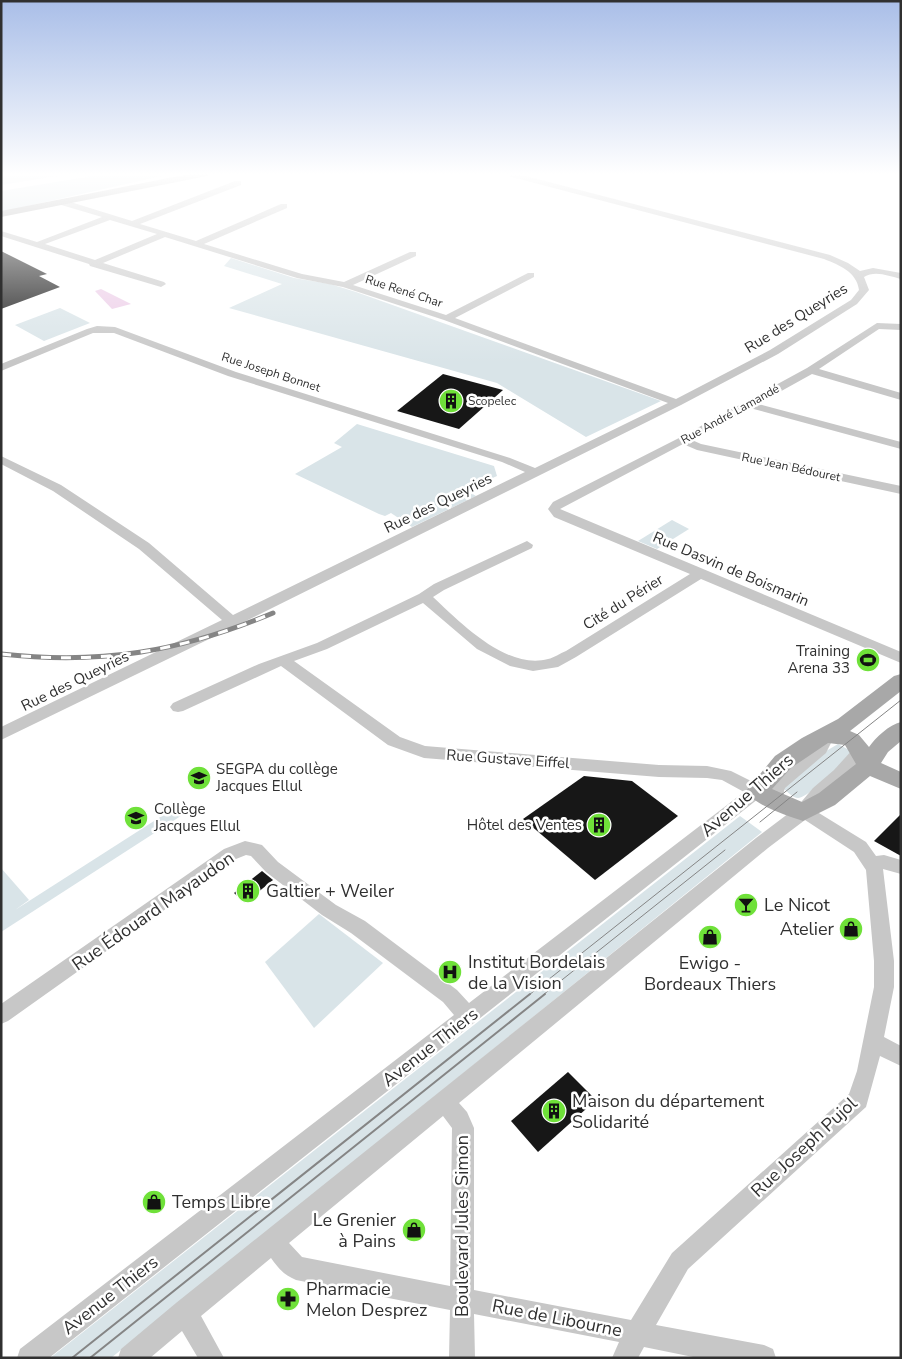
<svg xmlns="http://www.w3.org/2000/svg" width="902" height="1359" viewBox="0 0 902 1359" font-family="'Nunito Sans',sans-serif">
	<rect width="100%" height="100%" fill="#fff"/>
	<g fill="#d9e4e8">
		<path d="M1 173H76L1 185Z"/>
		<path d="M111 173H175L1 212V191Z"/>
		<path d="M231 258 294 278 330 284 356 292 661 401 586 437 497 383 229 308 282 284 224 266Z"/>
		<path d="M60 308 90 323 44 341 15 325Z"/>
		<path d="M357 424 494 466 497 476 466 490 476 496 412 527 391 513 385 516 379 514 295 474 342 447 334 443Z"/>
		<path d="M672 520 689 529 657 549 638 541Z"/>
		<path d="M838 744 849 750 852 755C843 763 808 798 798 798 793 798 788 792 784 789V786L811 760Z"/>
		<path d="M179 805 187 812 1 932V868L29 900 15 910Z"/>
		<path d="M740 816 762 832 111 1358H50Z"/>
		<path d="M319 914 383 963 314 1028 265 962Z"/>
	</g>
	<path fill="#eccce7" d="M101 289 131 304 112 309 95 291Z"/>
	<g fill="#171717">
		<path d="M1 251 47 274 39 276 60 287 1 309Z"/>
		<path d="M443 374 503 390 459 429 397 411Z"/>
		<path d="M584 776 632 781 678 816 595 880 523 819Z"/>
		<path d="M901 814V856L874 841Z"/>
		<path d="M262 871 273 880 245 903 234 893Z"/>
		<path d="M568 1072 596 1100 538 1152 511 1121Z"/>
	</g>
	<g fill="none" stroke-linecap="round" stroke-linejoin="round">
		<g fill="#c7c7c7" fill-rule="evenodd">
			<path d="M504 173H514L830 255 848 263 860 271 873 268 901 273V279C889 276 875 270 864 277L869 290 857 304 778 354 681 405 238 625 1 740V727L222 620 139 549 53 491 1 464V456L61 485 149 543 233 615 525 472 502 462 228 376 114 333H93L1 371V364L87 329 97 326 115 327 236 372 510 458 535 468 668 403 444 320 343 287 297 278 165 237 103 263 164 282 166 284 161 287 90 266 89 264 1 236V231L37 242 102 217 58 204V200H64L132 221 235 181H241V185L140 224 196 241 281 204H287V208L204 244 302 274 344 282 410 252H416V256L353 285 446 315 528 273H534V277L455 318 676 399 770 350 851 300 859 290C857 272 839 265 824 259L504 175ZM110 220 157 234 95 260 45 244Z"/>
			<path d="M877 323 901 324V330L879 329 819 369 901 393V400L812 374 758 404 901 442V449L750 408 692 440 701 444 901 486V494L697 450 683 444 560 509 901 652V663L701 579 576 657 558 667 533 671 510 666 477 649 423 603 327 649 294 661 400 737 425 746 659 765 707 766 731 771 763 787 765 791 763 795 49 1358H17L20 1349 454 1015 443 1002 351 933 322 915 266 872 251 856 246 855 236 859 8 1021 1 1024V1004L224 849 245 841 262 845 278 862 336 905 365 921 457 990 469 1003 744 792 722 780 707 778 659 777 424 758 388 745 281 666 183 711 178 712 173 711 170 707 173 703 259 664 317 643 419 594 434 584 527 541 533 545 532 548 444 590 433 597C461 623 506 670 548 659 554 658 560 653 566 651L690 574 554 517 548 509 553 502 679 438 807 368Z"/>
			<path d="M827 729 833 731 835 735 826 753 785 788 780 804 774 806 768 804C754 779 802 760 814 745 817 741 819 736 821 731Z"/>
			<path d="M860 746 866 748 868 752 866 756C849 775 830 790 814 810L866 842 876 856 884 855 901 860V874L883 869 894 961V987L884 1037 901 1046V1066L880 1056 866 1107 688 1269 656 1325 764 1345 773 1349 776 1358H698L644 1347 638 1358H612L619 1342 474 1314 475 1358H449L450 1310 296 1280C284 1275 278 1268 271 1258L201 1316 224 1358H198L182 1331 150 1358H118L121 1349 176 1303 756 838 797 807 813 788 834 770 854 748ZM805 820 854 852 866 870 874 961V987L857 1071 849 1094 672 1253 631 1320 474 1290V1128L467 1112 459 1103 768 848ZM443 1116 452 1128 450 1286 302 1257 289 1243Z"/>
		</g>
		<g fill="#a8a8a8" fill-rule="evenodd">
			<path d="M194 173H212L207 176 1 217V211Z"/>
			<path d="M901 674V691L850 731 859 735 869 747C876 737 889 725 901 722V741L888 752 881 763 901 772V789L870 776 835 805 803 821C787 816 754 805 746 791L775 756 802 738 838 719 894 676ZM828 743 845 745 856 764 819 793 802 802 772 789 791 768Z"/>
		</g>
		<g stroke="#858585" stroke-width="1">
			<path d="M760 822 797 792"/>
			<path d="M529 995 901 700"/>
			<path d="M543 995 725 850"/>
		</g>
		<g stroke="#858585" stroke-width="2">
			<path d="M72 1358 530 994"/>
			<path d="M90 1358 545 994"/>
		</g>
		<g stroke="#858585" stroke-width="5">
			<path id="rail" d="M1 654C101 665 180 652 273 613"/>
		</g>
		<use href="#rail" stroke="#fff" stroke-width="3" stroke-dasharray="10" stroke-linecap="butt"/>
	</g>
	<linearGradient id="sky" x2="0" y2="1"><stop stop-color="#a9bee8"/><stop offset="0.48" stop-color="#fff"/><stop offset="1" stop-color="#fff" stop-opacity="0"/></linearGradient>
	<rect width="902" height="363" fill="url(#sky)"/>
	<defs>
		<g id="building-disc" transform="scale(1.25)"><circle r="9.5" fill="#6fe139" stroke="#fff"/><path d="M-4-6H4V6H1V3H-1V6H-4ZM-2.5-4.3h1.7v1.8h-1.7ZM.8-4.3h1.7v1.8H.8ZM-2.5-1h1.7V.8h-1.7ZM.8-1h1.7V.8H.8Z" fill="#111"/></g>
		<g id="stadium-disc" transform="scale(1.25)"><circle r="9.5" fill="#6fe139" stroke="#fff"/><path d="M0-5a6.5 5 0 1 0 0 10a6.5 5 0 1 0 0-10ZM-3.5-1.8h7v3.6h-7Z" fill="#111"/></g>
		<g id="school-disc" transform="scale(1.25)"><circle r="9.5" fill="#6fe139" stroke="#fff"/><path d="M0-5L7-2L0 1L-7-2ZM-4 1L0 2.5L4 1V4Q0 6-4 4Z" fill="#111"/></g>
		<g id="bar-disc" transform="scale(1.25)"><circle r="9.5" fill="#6fe139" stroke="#fff"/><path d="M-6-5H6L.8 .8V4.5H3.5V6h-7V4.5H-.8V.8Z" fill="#111"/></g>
		<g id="shop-disc" transform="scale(1.25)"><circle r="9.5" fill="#6fe139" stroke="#fff"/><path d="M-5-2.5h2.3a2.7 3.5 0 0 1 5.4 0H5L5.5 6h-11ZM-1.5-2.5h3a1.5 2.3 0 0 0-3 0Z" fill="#111"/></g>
		<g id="hospital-disc" transform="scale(1.25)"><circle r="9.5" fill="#6fe139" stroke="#fff"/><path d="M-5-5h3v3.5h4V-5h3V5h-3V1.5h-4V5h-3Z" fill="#111"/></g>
		<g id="pharmacy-disc" transform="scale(1.25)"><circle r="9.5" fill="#6fe139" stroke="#fff"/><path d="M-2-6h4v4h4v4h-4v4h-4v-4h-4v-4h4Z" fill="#111"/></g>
	</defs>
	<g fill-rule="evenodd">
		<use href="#building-disc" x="451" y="401"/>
		<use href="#stadium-disc" x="868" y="660"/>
		<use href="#school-disc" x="199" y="778"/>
		<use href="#school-disc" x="136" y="818"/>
		<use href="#building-disc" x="599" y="825"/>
		<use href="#building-disc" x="248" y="891"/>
		<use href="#bar-disc" x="746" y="905"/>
		<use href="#shop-disc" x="851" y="929"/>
		<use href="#shop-disc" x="710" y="937"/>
		<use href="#hospital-disc" x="450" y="972"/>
		<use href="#building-disc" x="554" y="1111"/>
		<use href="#shop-disc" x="154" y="1202"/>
		<use href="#shop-disc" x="414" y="1230"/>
		<use href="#pharmacy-disc" x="288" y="1299"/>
	</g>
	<g text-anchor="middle" stroke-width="5" stroke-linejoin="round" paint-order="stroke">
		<g font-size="12" fill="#303030" stroke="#fff">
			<text transform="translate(404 291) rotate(18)" y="4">Rue René Char</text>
			<text transform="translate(271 372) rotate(18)" y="4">Rue Joseph Bonnet</text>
			<text transform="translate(730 414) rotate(-29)" y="4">Rue André Lamandé</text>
			<text transform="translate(791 467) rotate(12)" y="4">Rue Jean Bédouret</text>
		</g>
		<g font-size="12" fill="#303030" stroke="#fff" text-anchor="start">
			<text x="468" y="405">Scopelec</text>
		</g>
		<g font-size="15" fill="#303030" stroke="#fff">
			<text transform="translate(796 318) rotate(-32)" y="5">Rue des Queyries</text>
			<text transform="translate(438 503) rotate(-26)" y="5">Rue des Queyries</text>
			<text transform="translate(731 569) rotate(23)" y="5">Rue Dasvin de Boismarin</text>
			<text transform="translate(623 602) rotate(-32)" y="5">Cité du Périer</text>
			<text transform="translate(75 681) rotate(-26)" y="5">Rue des Queyries</text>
			<text transform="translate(508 759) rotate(4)" y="5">Rue Gustave Eiffel</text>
		</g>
		<g font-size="15" fill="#303030" stroke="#fff" text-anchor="end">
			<text x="850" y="656">Training<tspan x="850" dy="17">Arena 33</tspan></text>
			<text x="216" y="774" text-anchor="start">SEGPA du collège<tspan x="216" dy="17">Jacques Ellul</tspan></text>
			<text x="154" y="814" text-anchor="start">Collège<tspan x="154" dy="17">Jacques Ellul</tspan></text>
			<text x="582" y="830">Hôtel des Ventes</text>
		</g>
		<g font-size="18" fill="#303030" stroke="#fff">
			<text transform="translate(747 795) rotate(-41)" y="6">Avenue Thiers</text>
			<text transform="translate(153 911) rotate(-35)" y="6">Rue Édouard Mayaudon</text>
			<text transform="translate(430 1047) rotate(-38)" y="6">Avenue Thiers</text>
			<text transform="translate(804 1147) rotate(-43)" y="6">Rue Joseph Pujol</text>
			<text transform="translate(462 1226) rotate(-90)" y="6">Boulevard Jules Simon</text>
			<text transform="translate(110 1295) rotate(-38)" y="6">Avenue Thiers</text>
			<text transform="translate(557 1318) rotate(11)" y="6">Rue de Libourne</text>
		</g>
		<g font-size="18" fill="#303030" stroke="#fff" text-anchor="start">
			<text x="266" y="897">Galtier + Weiler</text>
			<text x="764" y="911">Le Nicot</text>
			<text x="834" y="935" text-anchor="end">Atelier</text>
			<text x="468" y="968">Institut Bordelais<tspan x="468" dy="21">de la Vision</tspan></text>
			<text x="710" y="969" text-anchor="middle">Ewigo -<tspan x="710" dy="21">Bordeaux Thiers</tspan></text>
			<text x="572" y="1107">Maison du département<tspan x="572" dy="21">Solidarité</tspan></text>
			<text x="172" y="1208">Temps Libre</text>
			<text x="396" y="1226" text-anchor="end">Le Grenier<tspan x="396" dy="21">à Pains</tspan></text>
			<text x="306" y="1295">Pharmacie<tspan x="306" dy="21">Melon Desprez</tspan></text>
		</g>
	</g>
	<rect width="902" height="1359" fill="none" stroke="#303030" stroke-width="5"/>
</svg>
